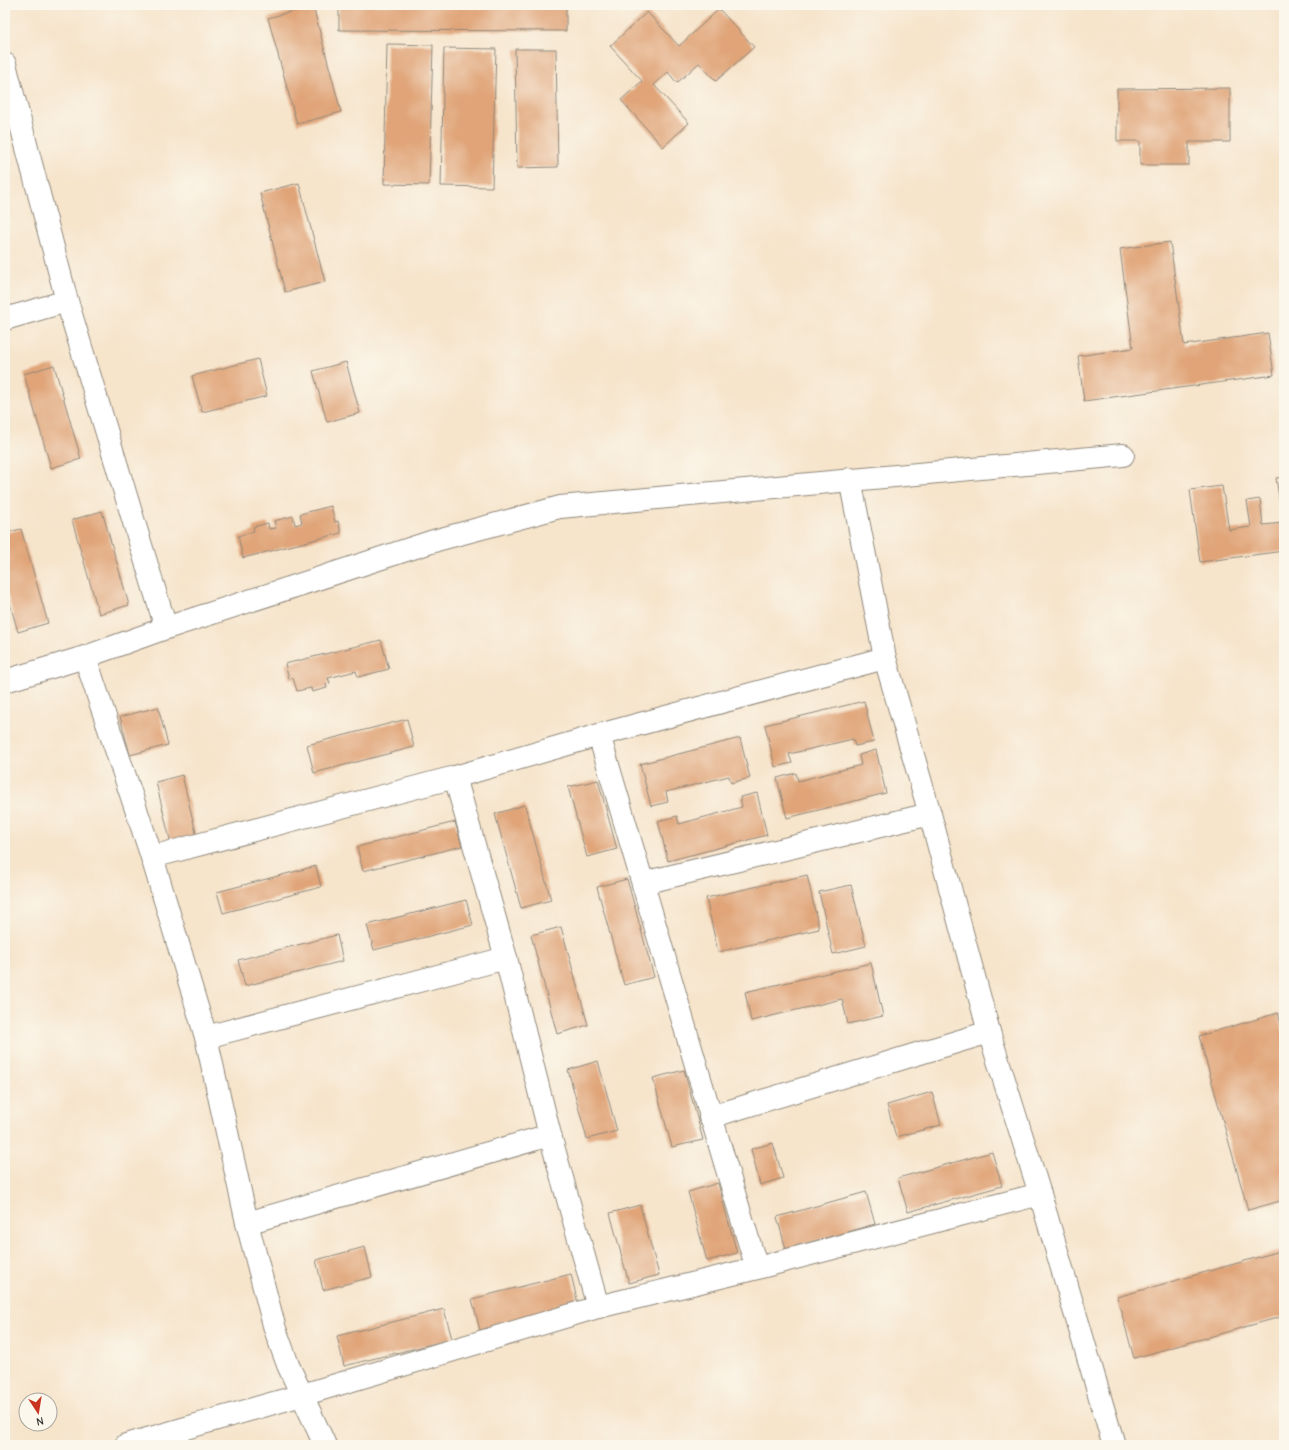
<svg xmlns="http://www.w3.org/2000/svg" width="1289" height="1450" viewBox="0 0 1289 1450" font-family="'Comic Neue',sans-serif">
	<rect width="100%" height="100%" fill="#fbf7ec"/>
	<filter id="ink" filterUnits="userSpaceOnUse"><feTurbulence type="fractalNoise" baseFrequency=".025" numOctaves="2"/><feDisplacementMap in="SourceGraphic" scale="8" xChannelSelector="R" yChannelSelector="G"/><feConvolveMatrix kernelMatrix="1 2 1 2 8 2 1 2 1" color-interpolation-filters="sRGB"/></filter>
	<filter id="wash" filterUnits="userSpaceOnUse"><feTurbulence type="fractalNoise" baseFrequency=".012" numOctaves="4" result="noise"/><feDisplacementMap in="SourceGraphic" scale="16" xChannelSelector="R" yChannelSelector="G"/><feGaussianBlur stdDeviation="0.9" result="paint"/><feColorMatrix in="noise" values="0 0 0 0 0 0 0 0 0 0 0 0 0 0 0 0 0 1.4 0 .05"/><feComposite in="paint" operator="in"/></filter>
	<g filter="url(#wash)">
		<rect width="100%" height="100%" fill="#f6e4cb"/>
		<g id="blocks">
			<g fill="#e0a478">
				<path d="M339 5H566V31L339 30Z"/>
				<path d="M313 6 341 112 297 124 268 18Z"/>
				<path d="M719 9 754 47 716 81 699 63 677 83 668 72 654 85 689 123 663 147 621 100 642 81 610 46 647 12 679 46Z"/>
				<path d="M387 44 433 45 429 185 384 184Z"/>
				<path d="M444 48 496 49 492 187 441 186Z"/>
				<path d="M515 49H556L558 167 517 168Z"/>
				<path d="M1230 88V142H1189V165H1140V141H1117V89Z"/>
				<path d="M299 183 325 282 285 292 260 193Z"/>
				<path d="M1170 242 1184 345 1268 333 1274 375 1084 401 1078 356 1133 348 1120 249Z"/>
				<path d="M258 359 267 396 202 412 192 376Z"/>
				<path d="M346 362 360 413 327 422 313 371Z"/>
				<path d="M54 365 81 459 51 468 24 374Z"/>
				<path d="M1284 477V551L1200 562 1190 490 1222 486 1229 530 1251 527 1247 501 1260 499 1263 525 1283 523 1276 478Z"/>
				<path d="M331 506 335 522 338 521 341 533 243 558 238 536 254 531 253 527 268 523 269 529 276 528 274 521 293 516 295 525 302 523 300 514Z"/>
				<path d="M102 511 129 605 99 614 72 520Z"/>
				<path d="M21 529 48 623 18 632 5 586V533Z"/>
				<path d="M381 640 389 669 358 677 356 671 328 678 330 683 326 684 327 688 312 692 311 688 297 691 293 678 289 679 285 664Z"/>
				<path d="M864 701 874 742 855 746 853 739 789 754 792 763 775 767 765 725Z"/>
				<path d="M158 707 168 745 130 755 120 717Z"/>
				<path d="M407 719 414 747 314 773 307 745Z"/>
				<path d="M740 738 750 778 731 783 729 776 666 792 668 802 651 806 640 764Z"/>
				<path d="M876 750 886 793 787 818 777 778 796 773 798 781 861 765 859 755Z"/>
				<path d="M182 775 197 837 171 844 156 782Z"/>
				<path d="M598 780 617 849 587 857 568 787Z"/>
				<path d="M757 793 767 835 668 861 658 821 677 816 679 824 742 807 740 797Z"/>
				<path d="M525 805 551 900 521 908 495 814Z"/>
				<path d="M455 822 462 846 363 871 357 847Z"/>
				<path d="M316 866 321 887 223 913 217 892Z"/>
				<path d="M807 875 819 929 718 952 706 898Z"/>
				<path d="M627 879 654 977 624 985 597 887Z"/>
				<path d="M851 885 866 946 833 954 819 892Z"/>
				<path d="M466 900 473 925 374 950 367 925Z"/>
				<path d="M561 927 588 1025 557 1034 531 935Z"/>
				<path d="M337 935 343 961 245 986 238 960Z"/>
				<path d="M871 963 883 1016 848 1024 842 999 751 1021 745 992Z"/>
				<path d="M1278 1013 1284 1035V1200L1248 1210 1199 1036Z"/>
				<path d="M598 1061 617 1131 587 1139 568 1070Z"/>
				<path d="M684 1070 703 1140 672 1147 653 1078Z"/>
				<path d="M932 1092 941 1125 896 1137 887 1105Z"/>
				<path d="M773 1143 783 1178 760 1185 751 1149Z"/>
				<path d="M992 1152 1002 1186 908 1212 898 1178Z"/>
				<path d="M718 1183 737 1253 707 1261 688 1192Z"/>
				<path d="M866 1192 875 1224 786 1249 777 1217Z"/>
				<path d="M640 1205 659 1275 629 1283 610 1213Z"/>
				<path d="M365 1247 372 1277 323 1290 316 1260Z"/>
				<path d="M1284 1250V1316L1134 1358 1117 1297Z"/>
				<path d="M571 1274 578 1304 480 1330 472 1299Z"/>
				<path d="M444 1309 452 1339 344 1366 337 1336Z"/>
			</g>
		</g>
	</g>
	<g filter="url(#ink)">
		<use href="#blocks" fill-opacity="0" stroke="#90887b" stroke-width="1"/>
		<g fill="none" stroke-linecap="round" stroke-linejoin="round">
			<g stroke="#90887b" stroke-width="24">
				<g id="minor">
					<path d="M5 64 67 301 166 628"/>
					<path d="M5 319 67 301"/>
					<path d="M850 479 885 658 930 814 989 1032 1040 1194 1114 1445"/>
					<path d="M85 657 152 857 206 1037 247 1223 275 1329 288 1365 325 1445"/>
					<path d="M5 681 85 657 166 628 437 540 560 507 1123 455"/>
					<path d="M599 735C652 912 702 1091 757 1268"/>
					<path d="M455 777 506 958 550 1135 598 1307"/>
					<path d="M152 857 455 777 599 735 885 658"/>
					<path d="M643 883 930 814"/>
					<path d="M206 1037 506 958"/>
					<path d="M710 1117 989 1032"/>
					<path d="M247 1223 550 1135"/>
					<path d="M126 1445 302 1395 598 1307 757 1268 1040 1194"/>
				</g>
			</g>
			<use href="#minor" stroke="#fff" stroke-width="22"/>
		</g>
	</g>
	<rect width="1289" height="1450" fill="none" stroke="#fbf7ec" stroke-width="20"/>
	<g transform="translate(38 1412) rotate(168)"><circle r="19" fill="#fbf7ec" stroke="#a8a59f"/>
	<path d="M0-3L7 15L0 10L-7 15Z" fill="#c8321e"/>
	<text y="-6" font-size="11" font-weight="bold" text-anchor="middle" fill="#2b2b2b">N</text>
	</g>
</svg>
